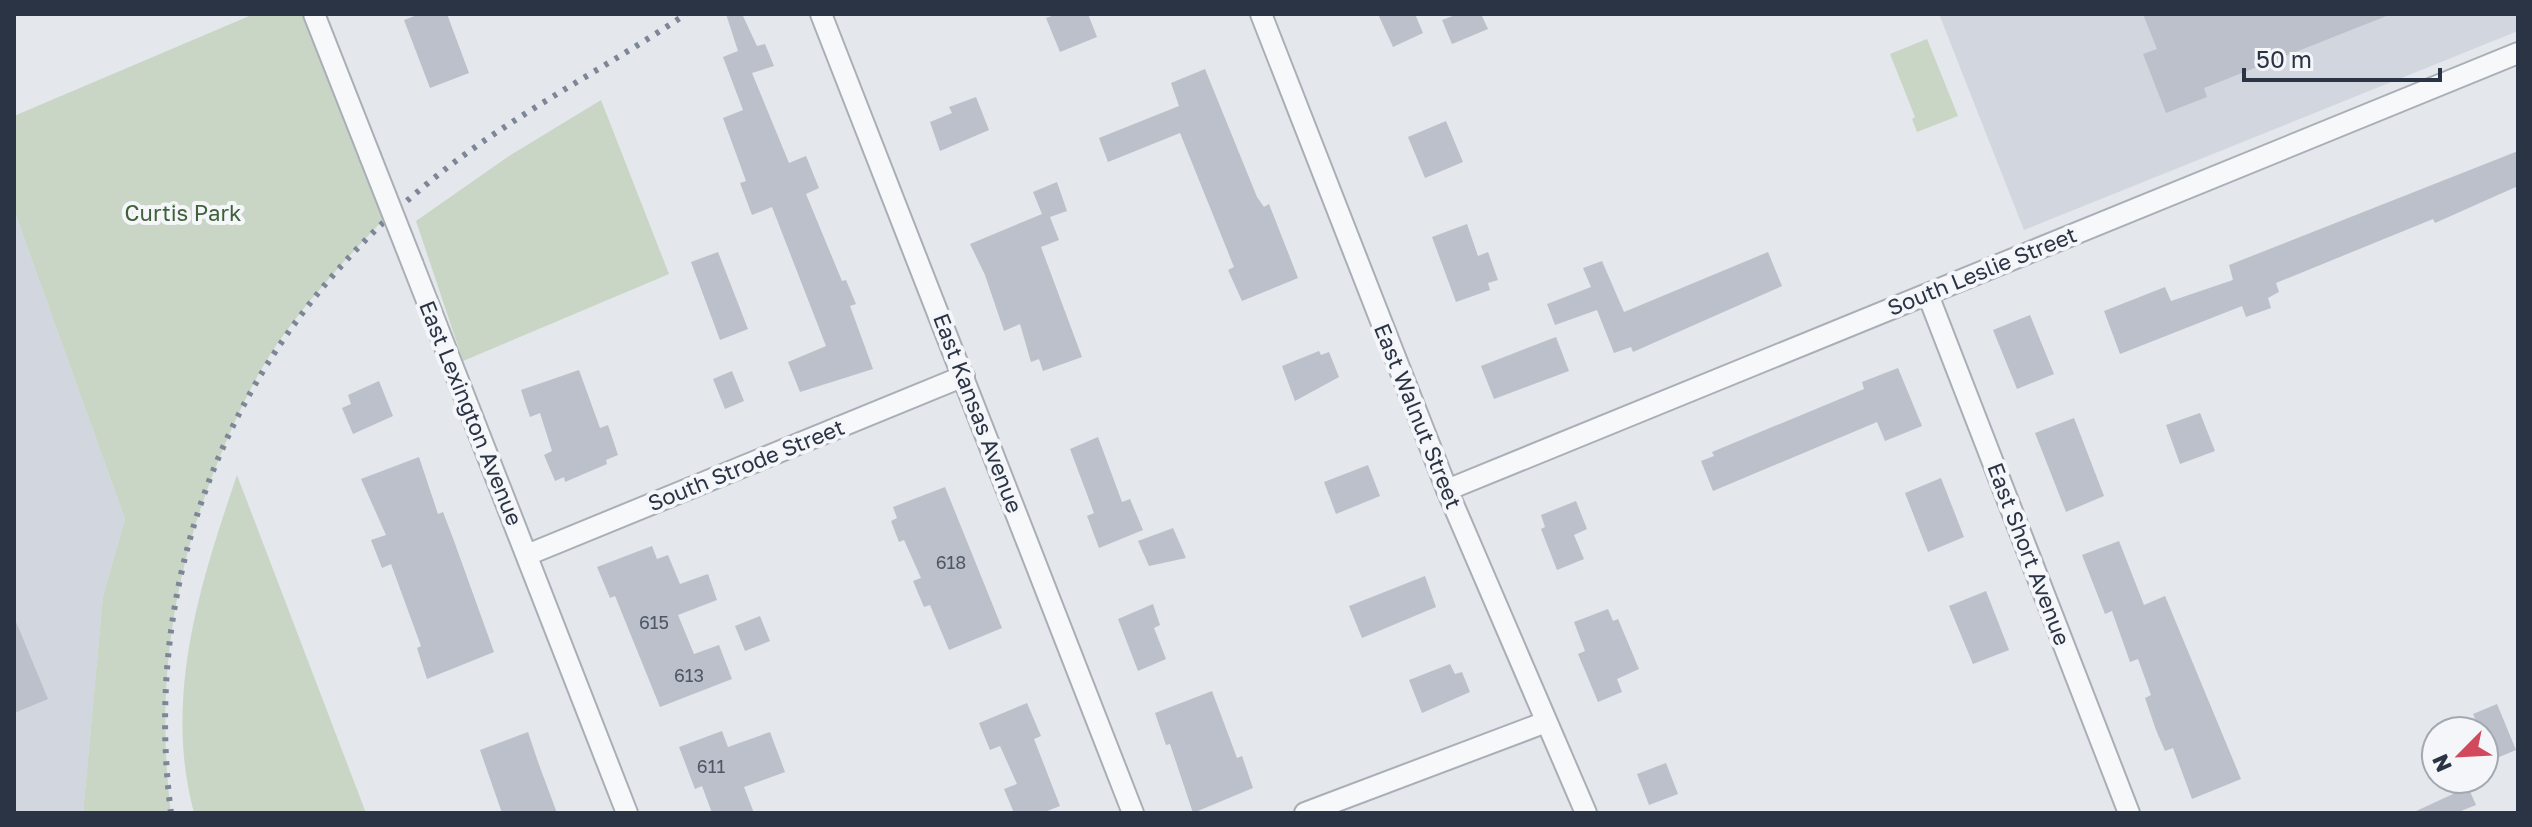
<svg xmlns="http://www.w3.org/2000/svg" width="2532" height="827" viewBox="0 0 2532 827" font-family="'Golos Text',sans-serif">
	<rect width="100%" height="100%" fill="#e4e7ec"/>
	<g fill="#d2d6de">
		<path d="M1939 14H2518V31L2024 230Z"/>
		<path d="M14 210 125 519 103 596 83 813H14Z"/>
	</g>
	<g fill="#c9d6c5">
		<path d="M254 14H314L392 211C351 253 311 296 277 344 251 383 232 426 215 469 171 581 156 693 171 813H83L103 596 125 519 14 210V116Z"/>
		<path d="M1927 39 1958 116 1917 132 1912 119 1915 117 1890 54Z"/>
		<path d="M601 100 669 274 463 361 416 221 509 156Z"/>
		<path d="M237 475 366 813H194C163 697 200 584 237 475Z"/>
	</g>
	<g fill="#bbc0ca">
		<path d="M420 14H447L469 73 430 88 404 20Z"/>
		<path d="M726 14H742L757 46 765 44 774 66 752 73 789 163 806 156 819 188 806 194 842 281 846 280 856 304 850 306 873 369 800 392 788 362 826 346 772 207 752 215 740 183 746 181 723 118 743 110 723 57 738 51Z"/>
		<path d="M1058 14H1088L1097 37 1060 52 1046 18Z"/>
		<path d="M1378 14H1415L1423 33 1393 47Z"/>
		<path d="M1458 14H1481L1488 29 1452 44 1442 20Z"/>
		<path d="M2143 14H2388L2389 15 2204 88 2207 97 2166 113 2143 54 2157 49Z"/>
		<path d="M1205 69 1257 197 1264 207 1269 204 1298 278 1242 301 1228 270 1234 267 1180 133 1108 162 1099 138 1179 106 1171 83Z"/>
		<path d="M976 97 989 130 940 151 930 122 952 113 949 107Z"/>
		<path d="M1446 121 1463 162 1425 178 1408 137Z"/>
		<path d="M2518 151V186L2435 223 2433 219 2276 283 2279 292 2268 298 2271 308 2246 317 2242 306 2120 354 2104 311 2165 287 2171 301 2233 280 2229 265Z"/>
		<path d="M1057 182 1067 211 1050 217 1059 240 1041 247 1082 357 1043 371 1039 359 1031 362 1020 324 1004 331 985 275 970 244 1042 214 1033 192Z"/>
		<path d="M1467 224 1478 256 1488 252 1498 280 1488 283 1490 290 1456 302 1432 237Z"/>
		<path d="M718 252 748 329 720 340 691 262Z"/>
		<path d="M1768 252 1782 286 1633 352 1631 347 1614 353 1597 310 1555 325 1547 304 1591 287 1583 268 1602 261 1624 312Z"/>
		<path d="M2030 315 2054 374 2017 389 1993 330Z"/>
		<path d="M1556 337 1569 371 1494 399 1481 366Z"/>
		<path d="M1319 351 1321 355 1329 352 1339 377 1295 401 1282 366Z"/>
		<path d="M1898 368 1922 426 1885 441 1877 422 1713 491 1701 461 1714 456 1712 452 1864 389 1862 382Z"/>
		<path d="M579 370 600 428 608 425 618 455 606 460 607 464 565 482 564 477 555 481 544 455 552 451 540 413 530 417 521 390Z"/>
		<path d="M732 371 744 401 725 409 713 379Z"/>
		<path d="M379 381 393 416 353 434 342 408 351 404 348 395Z"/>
		<path d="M2200 413 2215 451 2180 464 2166 425Z"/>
		<path d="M2074 418 2104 496 2066 512 2035 433Z"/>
		<path d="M1098 437 1122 502 1130 499 1143 530 1099 548 1087 516 1094 513 1070 449Z"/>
		<path d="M419 457 438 514 443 512 454 541 494 652 427 679 417 648 421 646 391 564 382 568 371 540 386 535 361 479Z"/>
		<path d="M1368 465 1380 496 1336 514 1324 482Z"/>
		<path d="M1941 478 1964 537 1928 552 1905 493Z"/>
		<path d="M945 487 1002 628 949 650 930 605 924 607 913 581 921 578 904 540 899 542 891 521 897 518 893 507Z"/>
		<path d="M1576 501 1587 529 1574 535 1584 559 1557 570 1541 529 1545 527 1541 515Z"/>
		<path d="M1173 528 1186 558 1149 566 1138 541Z"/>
		<path d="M2119 541 2144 605 2165 596 2241 779 2192 799 2173 748 2165 751 2156 730 2145 698 2151 695 2138 659 2130 662 2112 611 2105 614 2082 555Z"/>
		<path d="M652 546 657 559 668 555 680 584 708 574 717 600 678 615 694 654 719 645 732 679 660 707 615 596 610 598 597 567Z"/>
		<path d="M1425 576 1436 607 1362 638 1349 606Z"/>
		<path d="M1986 591 2009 650 1973 664 1949 606Z"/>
		<path d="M1153 604 1160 625 1154 628 1166 659 1138 671 1118 619Z"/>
		<path d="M1608 609 1613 621 1618 619 1639 669 1617 679 1622 692 1598 702 1578 654 1585 651 1574 622Z"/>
		<path d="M760 616 770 641 745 651 735 626Z"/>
		<path d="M14 617 48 699 14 713Z"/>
		<path d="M1450 664 1455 674 1462 672 1470 692 1422 713 1409 680Z"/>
		<path d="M1212 691 1237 758 1242 756 1253 788 1193 813 1170 744 1166 745 1155 713Z"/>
		<path d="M1027 703 1041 736 1034 739 1060 806 1042 813H1014L1004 789 1017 784 1000 746 990 750 979 723Z"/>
		<path d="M2497 704 2516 750 2492 760 2484 731H2480L2473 714Z"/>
		<path d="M722 731 728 747 770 732 785 772 744 787 754 813H712L702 786 695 789 679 747Z"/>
		<path d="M528 732 538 762 557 813H502L480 750Z"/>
		<path d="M1666 763 1678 794 1649 805 1637 774Z"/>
		<path d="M2468 787 2476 805 2456 813H2412Z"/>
	</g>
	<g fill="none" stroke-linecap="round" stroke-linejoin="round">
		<g stroke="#a9aeb7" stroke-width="24">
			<g id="street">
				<path d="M314 14 370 156"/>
				<path d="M821 14 1133 813"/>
				<path d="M1261 14 1447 490 1586 813"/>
				<path d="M413 265 627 813"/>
				<path d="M1928 295 2129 813"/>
				<path d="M1447 490 2518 53"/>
				<path d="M527 555 964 376"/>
				<path d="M1305 813 1546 722"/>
			</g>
		</g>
		<use href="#street" stroke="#f7f8fa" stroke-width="20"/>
		<path stroke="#7d8696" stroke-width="6" stroke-dasharray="4 8" stroke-linecap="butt" d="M171 813C139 564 238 336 433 179 510 116 603 70 686 14"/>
		<g stroke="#a9aeb7" stroke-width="24" stroke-linecap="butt">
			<path id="street-bridge" d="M370 156 413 265"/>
		</g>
		<use href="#street-bridge" stroke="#f7f8fa" stroke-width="20"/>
	</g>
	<g text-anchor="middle" stroke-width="8" stroke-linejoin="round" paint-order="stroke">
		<g font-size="18" fill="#4f5766">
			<text x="951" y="569">618</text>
			<text x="654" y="629">615</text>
			<text x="689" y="682">613</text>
			<text x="711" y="773">611</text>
		</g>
		<g font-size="22" fill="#3f6138" stroke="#f4f6f9">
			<text x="183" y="221">Curtis Park</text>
		</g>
		<g font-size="22" fill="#2b3445" stroke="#f4f6f9">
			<text transform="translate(1982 271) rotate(-22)" y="8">South Leslie Street</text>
			<text transform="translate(471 413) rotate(68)" y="8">East Lexington Avenue</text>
			<text transform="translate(978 413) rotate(69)" y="8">East Kansas Avenue</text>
			<text transform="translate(1418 416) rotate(68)" y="8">East Walnut Street</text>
			<text transform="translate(746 465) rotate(-22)" y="8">South Strode Street</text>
			<text transform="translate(2029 554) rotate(69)" y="8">East Short Avenue</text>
		</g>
	</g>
	<rect width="2532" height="827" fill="none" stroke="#2b3445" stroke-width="32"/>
	<g transform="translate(2460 755) rotate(246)"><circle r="38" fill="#f4f6f9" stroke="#a4a8b1" stroke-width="2"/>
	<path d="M0-6L14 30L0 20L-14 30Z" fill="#d1495b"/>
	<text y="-12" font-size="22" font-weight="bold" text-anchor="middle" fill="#2b3445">N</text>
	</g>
	<path d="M2244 68v12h196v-12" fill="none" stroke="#2b3445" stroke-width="4"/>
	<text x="2256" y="68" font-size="24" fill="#2b3445" stroke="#f4f6f9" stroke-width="6" paint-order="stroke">50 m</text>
</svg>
